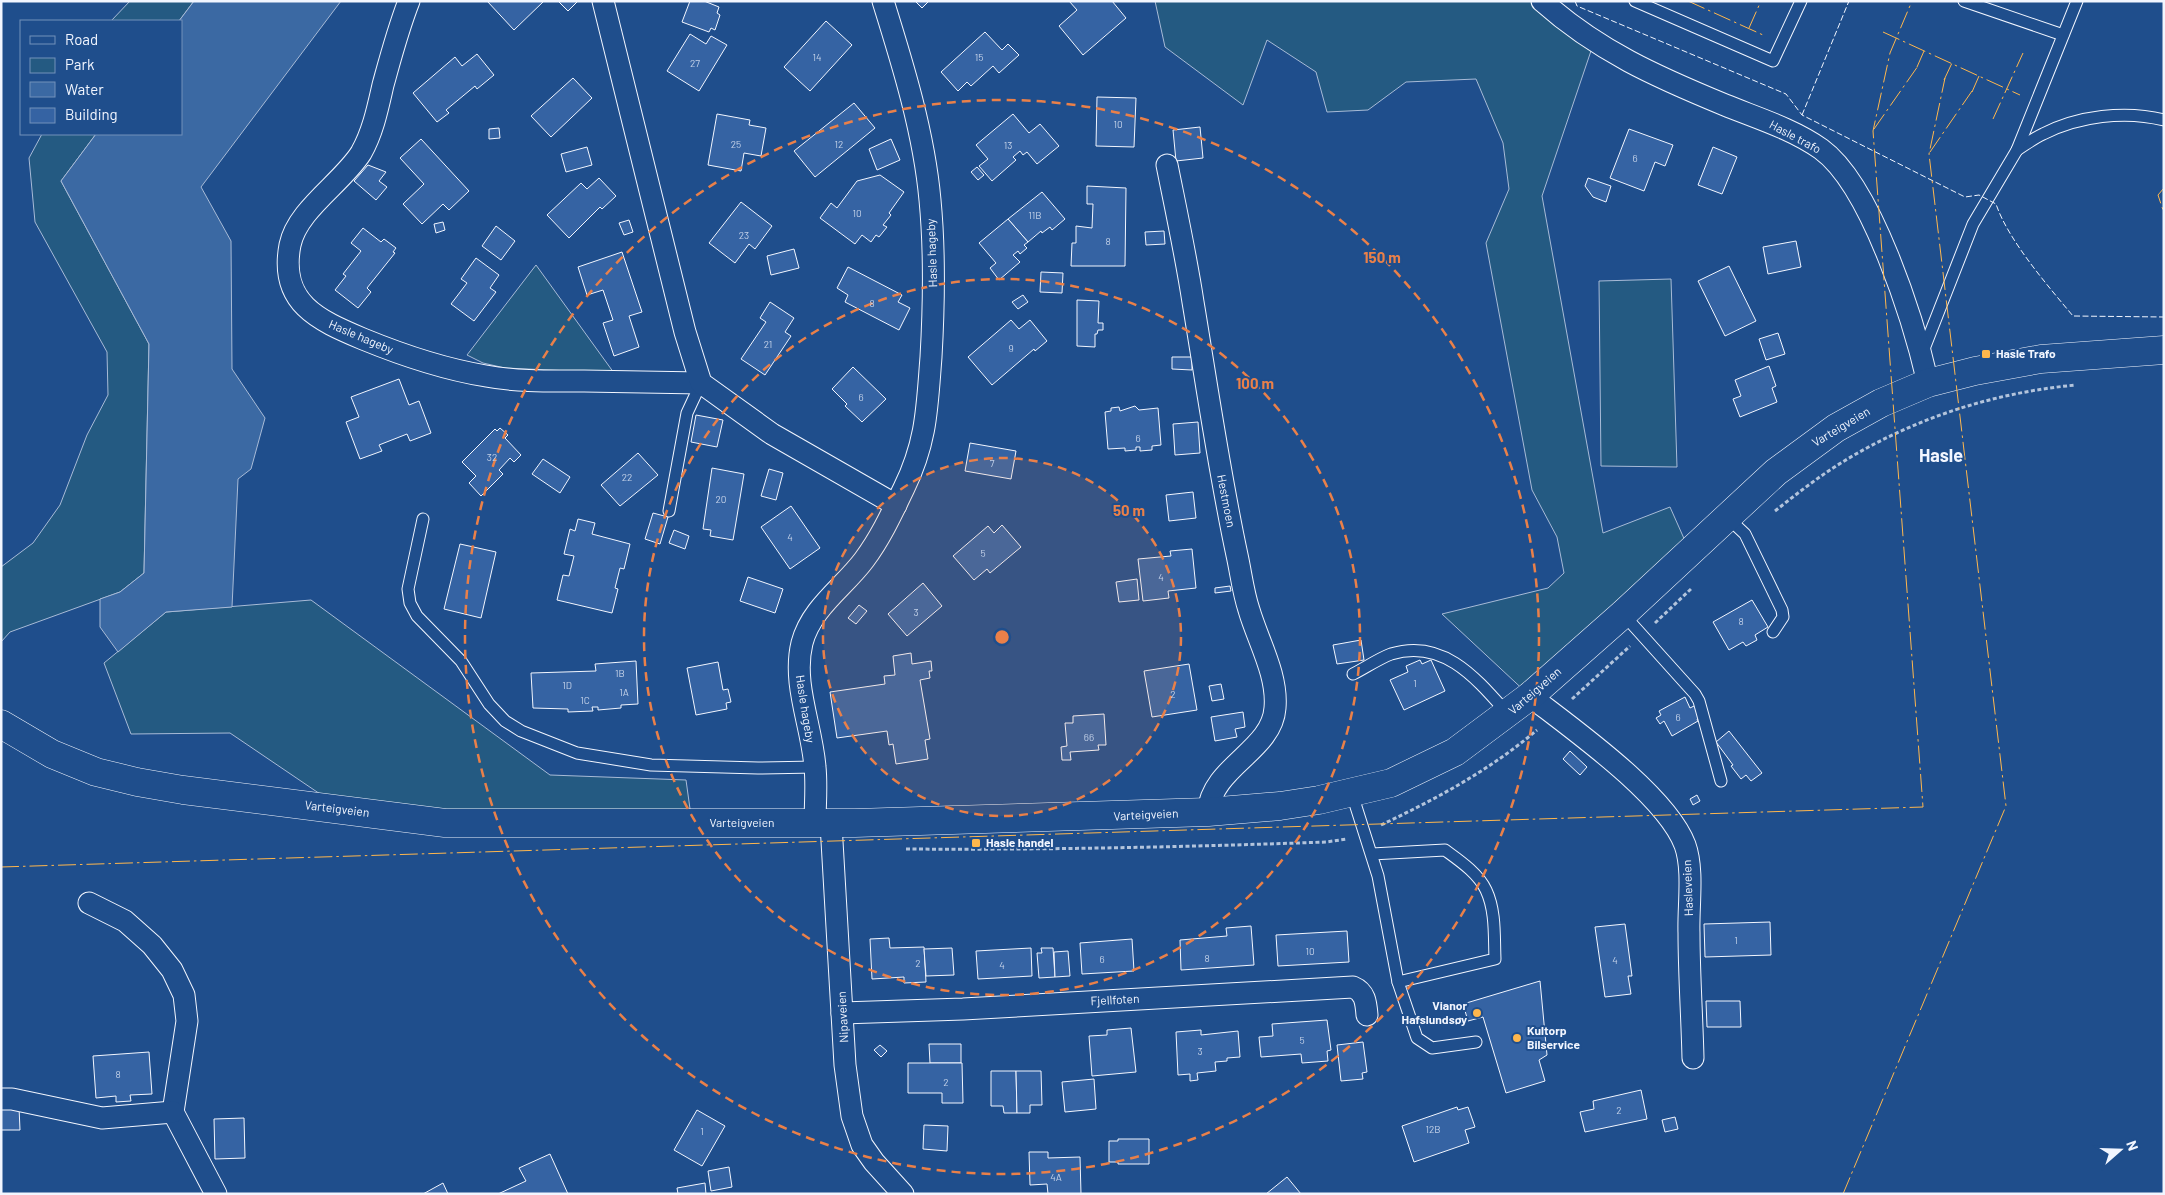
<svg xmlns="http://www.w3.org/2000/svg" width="2165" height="1195" viewBox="0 0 2165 1195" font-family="Barlow,sans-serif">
	<rect width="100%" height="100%" fill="#1f4e8c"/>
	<g fill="#245a82" stroke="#a8bbd7">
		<path d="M130 1H194L179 21H111Z"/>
		<path d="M1155 1H1542L1594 42 1542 196 1603 533 1670 507 1690 552 1530 696 1442 614 1548 588 1564 573 1557 537 1532 490 1486 243 1509 189 1503 143 1476 79 1406 82 1368 110 1327 112 1316 72 1267 40 1243 105 1165 47Z"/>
		<path d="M42 134H96L61 181 149 344 144 573 120 592 10 632 1 642V567L33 543 60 505 87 435 108 395 107 352 35 222 29 158Z"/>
		<path d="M536 265 614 373 505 368 483 363 467 355Z"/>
		<path d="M1671 279 1677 467 1601 466 1599 281Z"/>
		<path d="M311 600 550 775 686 780 691 816 463 813 323 796 230 733 131 734 104 663 166 612Z"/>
	</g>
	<path fill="#3b69a3" stroke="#a8bbd7" d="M194 1H341L201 187 231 241 232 369 265 418 251 469 238 479 232 607 166 612 118 652 100 627V599L120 592 144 573 149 344 61 181 96 134H181V21H179Z"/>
	<g fill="#3563a3" stroke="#f2f6ff">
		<path d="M487 1H544L514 30Z"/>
		<path d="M558 1H578L568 11Z"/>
		<path d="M690 1H704L719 7 717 13 720 15 715 30 711 28 709 32 682 22Z"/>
		<path d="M915 1H929L922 8Z"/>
		<path d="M1069 1H1112L1126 18 1083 55 1059 26 1077 10Z"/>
		<path d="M826 21 852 45 810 91 784 67Z"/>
		<path d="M985 32 1002 50 1008 44 1019 55 999 73 993 66 971 86 967 82 958 91 941 72Z"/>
		<path d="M690 34 706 44 711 36 727 45 699 91 667 71Z"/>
		<path d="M477 54 494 75 477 89 475 86 446 110 449 113 437 122 413 93 455 57 462 66Z"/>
		<path d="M573 78 592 98 551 137 531 116Z"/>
		<path d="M1097 97 1136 98 1134 147 1096 146Z"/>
		<path d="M854 103 875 128 815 177 794 151Z"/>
		<path d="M717 114 750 120 749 125 766 128 761 156 744 153 741 171 708 165Z"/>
		<path d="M1013 114 1029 133 1040 124 1059 146 1037 164 1027 152 1023 155 1020 151 1013 157 1016 160 992 181 979 166 988 159 976 145Z"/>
		<path d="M1200 127 1203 158 1176 161 1173 130Z"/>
		<path d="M499 128 500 138 489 139V129Z"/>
		<path d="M1629 129 1673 145 1665 166 1655 162 1644 191 1610 178Z"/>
		<path d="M421 139 469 191 449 210 443 204 422 224 403 204 424 184 400 158Z"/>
		<path d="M891 139 900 160 877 170 869 149Z"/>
		<path d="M587 147 592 165 566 172 561 154Z"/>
		<path d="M1713 147 1737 157 1722 194 1698 185Z"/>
		<path d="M368 165 386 172 379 181 387 187 376 200 354 181Z"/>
		<path d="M977 167 984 175 978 180 971 172Z"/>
		<path d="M880 175 904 192 889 213 891 215 883 225 887 227 879 237 876 235 871 242 862 235 855 244 820 218 831 203 837 208 857 181Z"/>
		<path d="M599 178 616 196 602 209 600 207 569 238 547 215 581 183 587 189Z"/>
		<path d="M1588 178 1611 186 1606 202 1593 197 1585 186Z"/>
		<path d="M1087 186 1126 188 1125 266H1071L1072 243H1076V226L1092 228 1093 204H1087Z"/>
		<path d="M1042 192 1065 219 1052 230 1050 227 1042 233 1041 231 1028 242 1008 219Z"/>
		<path d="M741 202 772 226 755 249 749 244 735 263 709 243Z"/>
		<path d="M1008 219 1028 242 1024 245 1027 248 1020 254 1018 251 1013 255 1020 262 999 280 990 268 996 263 979 243Z"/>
		<path d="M629 220 633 232 624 235 619 223Z"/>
		<path d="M443 222 445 230 436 233 434 224Z"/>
		<path d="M496 226 515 241 501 260 482 246Z"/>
		<path d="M363 228 381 242 384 239 396 248 393 252 395 253 367 288 371 292 358 308 335 290 346 276 343 274 361 251 351 243Z"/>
		<path d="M1164 231 1165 244 1146 245 1145 232Z"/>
		<path d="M1796 241 1801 267 1768 274 1763 247Z"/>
		<path d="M794 249 799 268 771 275 767 256Z"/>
		<path d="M622 252 642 312 629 316 639 347 614 356 603 323 613 320 603 290 587 295 578 267Z"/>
		<path d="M476 258 499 275 490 288 496 292 474 321 451 304 467 283 461 279Z"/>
		<path d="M1729 266 1756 321 1725 336 1698 281Z"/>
		<path d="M848 267 902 295 898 302 910 308 899 330 845 302 848 295 837 288Z"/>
		<path d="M1041 272 1063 273 1062 293 1040 292Z"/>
		<path d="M1023 295 1028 302 1018 309 1012 302Z"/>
		<path d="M1077 300 1099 301 1098 323H1103V330H1098L1097 334H1095V347L1077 346Z"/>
		<path d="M770 302 794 318 785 332 791 336 765 375 741 359 766 322 760 318Z"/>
		<path d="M1011 320 1019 329 1030 320 1047 341 1035 351 1034 349 992 385 968 357Z"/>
		<path d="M1778 333 1785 354 1766 360 1759 339Z"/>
		<path d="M1172 357H1192V370L1172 369Z"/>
		<path d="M1769 366 1776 386 1772 388 1777 402 1740 417 1733 399 1741 396 1735 380Z"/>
		<path d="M853 367 886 399 862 422 845 406 847 404 832 389Z"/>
		<path d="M399 379 409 405 419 401 431 433 410 441 407 434 379 445 382 451 360 459 346 422 359 417 351 397Z"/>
		<path d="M1135 406 1139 410 1158 408 1161 445 1152 446V450L1140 451V447H1136V450L1125 451V448L1108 449 1105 412 1111 411V408L1119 407 1120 411Z"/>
		<path d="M696 415 723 420 717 447 691 442Z"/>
		<path d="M1198 422 1200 453 1175 455 1173 424Z"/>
		<path d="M500 428 508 435 505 438 521 455 514 462 510 458 499 470 503 474 481 496 469 483 476 476 462 462 495 429 497 431Z"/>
		<path d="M970 443 1016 451 1011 479 965 471Z"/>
		<path d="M638 453 658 475 620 506 601 485Z"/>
		<path d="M543 459 570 477 560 493 532 474Z"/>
		<path d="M712 468 744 474 733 540 710 536 711 530 703 529Z"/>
		<path d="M769 469 783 473 776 500 761 496Z"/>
		<path d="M1193 492 1196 518 1169 521 1166 495Z"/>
		<path d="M791 506 820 548 790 569 761 527Z"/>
		<path d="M653 513 668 517 660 544 645 539Z"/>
		<path d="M578 519 595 523 592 534 630 544 624 569 620 568 615 588 618 589 612 613 557 600 563 575 569 576 574 556 564 554 570 529 575 531Z"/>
		<path d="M1002 525 1021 547 990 573 987 569 974 580 953 556 988 526 994 533Z"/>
		<path d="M674 530 689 536 685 549 669 543Z"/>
		<path d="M460 544 496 552 481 618 444 609Z"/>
		<path d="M1192 549 1196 588 1168 591 1169 598 1143 601 1138 559 1171 556 1170 551Z"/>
		<path d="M748 577 783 589 775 613 740 601Z"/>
		<path d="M1137 579 1139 600 1119 602 1116 582Z"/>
		<path d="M923 583 942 606 907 636 888 614Z"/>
		<path d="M1230 586 1231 591 1215 593V588Z"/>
		<path d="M1752 600 1768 627 1755 635 1757 640 1746 646 1743 642 1729 650 1713 622Z"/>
		<path d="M859 605 867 611 856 624 848 618Z"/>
		<path d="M1361 640 1364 660 1337 664 1333 645Z"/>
		<path d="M911 653 912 664 931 661 932 671H929L930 678 920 680 930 739 925 740 928 759 896 764 893 744 889 745 887 731 837 738 830 692 885 684 884 676 895 675 893 656Z"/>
		<path d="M1420 660 1422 664 1431 660 1445 691 1404 710 1390 680 1408 672 1406 666Z"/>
		<path d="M636 661 638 704 621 705V708L598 710V707H592L593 711 568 712V709L533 708 531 673 596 671 595 664Z"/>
		<path d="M718 662 723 690 728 689 731 702 726 703 727 709 696 715 687 668Z"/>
		<path d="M1189 664 1197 710 1152 717 1144 671Z"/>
		<path d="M1221 684 1224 699 1212 701 1209 686Z"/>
		<path d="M1685 697 1690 708 1696 705 1702 717 1697 719 1698 721 1672 736 1664 721 1660 724 1656 718 1661 715 1659 711Z"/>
		<path d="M1243 712 1245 727 1235 729 1237 737 1215 741 1211 717Z"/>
		<path d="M1104 714 1106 745H1098L1099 750 1070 752 1071 760H1062L1061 747 1067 746 1065 723H1073V716Z"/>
		<path d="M1729 731 1762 773 1751 781 1746 775 1741 779 1731 766 1733 765 1716 742Z"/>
		<path d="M1570 751 1587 767 1580 775 1563 759Z"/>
		<path d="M1697 795 1700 801 1693 805 1690 799Z"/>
		<path d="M1770 922 1771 955 1705 957 1704 924Z"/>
		<path d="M1625 924 1632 976H1628L1631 994 1605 997 1595 927Z"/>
		<path d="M1251 926 1254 965 1181 970 1180 940 1227 936 1226 928Z"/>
		<path d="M1347 931 1349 962 1278 966 1276 935Z"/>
		<path d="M889 938 890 948 924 947 926 982 904 983V977L872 979 870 939Z"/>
		<path d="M1132 939 1134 971 1082 974 1080 943Z"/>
		<path d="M952 948 954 975 926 976 924 949Z"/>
		<path d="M1031 948 1032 976 978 979 976 951Z"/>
		<path d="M1041 948H1053L1055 977 1039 978 1037 953H1042Z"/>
		<path d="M1068 951 1070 976 1055 977 1054 952Z"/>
		<path d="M1540 981 1547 1055 1539 1060 1545 1081 1506 1093 1483 1017 1468 1021 1463 1004Z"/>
		<path d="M1706 1001H1740L1741 1027H1707Z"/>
		<path d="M1327 1020 1331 1050 1327 1051 1328 1061 1302 1063 1301 1054 1261 1057 1259 1037 1273 1036 1272 1024Z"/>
		<path d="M1131 1028 1136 1072 1092 1076 1089 1036 1107 1035V1030Z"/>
		<path d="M1201 1030V1035L1238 1031 1240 1057 1227 1058V1061L1215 1062 1216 1071 1197 1073 1198 1080 1190 1081V1074L1178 1075 1176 1032Z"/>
		<path d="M1363 1042 1367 1072 1362 1073 1363 1079 1341 1081 1337 1045Z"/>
		<path d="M929 1044H961V1063H930Z"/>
		<path d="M880 1045 887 1051 881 1057 874 1050Z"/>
		<path d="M149 1052 152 1094 130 1095 131 1101 116 1102V1096L96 1098 93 1056Z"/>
		<path d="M908 1063H962L963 1103H942V1093H908Z"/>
		<path d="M991 1071H1016L1017 1113H1004L1003 1106H991Z"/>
		<path d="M1016 1071H1041L1042 1105H1030V1113H1017Z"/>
		<path d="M1094 1079 1096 1109 1065 1112 1062 1082Z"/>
		<path d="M1641 1090 1647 1119 1585 1132 1580 1112 1594 1109 1593 1101Z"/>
		<path d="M19 1107 20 1130H1V1108Z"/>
		<path d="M1457 1107 1458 1110 1468 1107 1475 1127 1465 1130 1469 1143 1414 1162 1402 1126Z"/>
		<path d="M697 1110 725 1126 702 1166 674 1150Z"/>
		<path d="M1675 1117 1678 1129 1665 1132 1662 1120Z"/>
		<path d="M244 1118 245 1158 215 1159 214 1119Z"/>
		<path d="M924 1125 948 1126 947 1151 923 1149Z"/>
		<path d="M1118 1139H1149V1164H1118V1162H1109V1141H1118Z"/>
		<path d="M1029 1152H1048V1158L1080 1157 1081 1194H1048L1047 1184 1030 1185Z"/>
		<path d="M550 1154 568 1194H498L526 1181 519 1168Z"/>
		<path d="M729 1167 732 1187 711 1191 708 1171Z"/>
		<path d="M1287 1177 1301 1194H1266Z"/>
		<path d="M443 1183 448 1194H423Z"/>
		<path d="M705 1183 706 1194H678L677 1188Z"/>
	</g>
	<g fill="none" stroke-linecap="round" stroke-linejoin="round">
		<g stroke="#f2f6ff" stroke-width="13">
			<g id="lane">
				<path d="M1635 1 1773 61 1801 1"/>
				<path d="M1964 1 2063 35"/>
				<path d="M2017 150C2025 145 2034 138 2043 134 2078 116 2125 110 2164 120"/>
				<path d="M1922 354 1973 224 2017 150 2077 1"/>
				<path d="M669 511 687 413 701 383"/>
				<path d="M1727 517 1745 534 1782 610 1783 617 1773 632"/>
				<path d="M423 519 408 589 410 603 417 616 461 661 489 704 505 721 521 731 577 753 651 765 758 768 815 767"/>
				<path d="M1623 614 1695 694 1699 701 1721 781"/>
				<path d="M1353 674C1365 668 1378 659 1391 654 1443 638 1476 678 1507 713"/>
				<path d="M1352 794 1378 876 1398 982 1417 1038 1432 1048 1476 1042"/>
				<path d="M1372 854 1445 850C1460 861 1478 873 1486 890 1496 911 1494 937 1495 959L1398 982"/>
			</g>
		</g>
		<g stroke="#f2f6ff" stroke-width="23">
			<g id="street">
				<path d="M409 1C398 29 391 56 383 85 378 107 373 132 361 153 342 183 297 210 290 245 279 303 318 320 363 339 402 355 443 369 486 376 518 382 551 381 584 381 623 382 662 382 701 383"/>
				<path d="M603 1 685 332 701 383 772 434 896 505"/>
				<path d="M1542 1C1598 51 1657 77 1725 105 1757 118 1793 129 1821 149 1872 186 1914 322 1928 383"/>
				<path d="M1167 165C1176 210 1186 256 1193 302 1207 386 1219 471 1237 555 1241 573 1243 592 1249 610 1258 641 1278 675 1275 708 1272 751 1212 766 1208 812"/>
				<path d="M1530 696C1574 730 1666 795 1685 845 1694 870 1688 907 1689 933 1689 974 1692 1016 1693 1058"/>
				<path d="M815 824C815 805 817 786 815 767 812 726 792 684 802 643 811 608 844 587 864 560 881 537 892 513 904 488 927 441 927 407 931 357 934 305 935 252 930 200 924 133 903 65 883 1"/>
				<path d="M831 824 845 1065 852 1116 862 1145 874 1162 903 1194"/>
				<path d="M89 903 125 921 152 945 172 970 184 995 187 1021 173 1112 216 1194"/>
				<path d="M842 1013 963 1009 1353 987C1365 992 1366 1002 1367 1015"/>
				<path d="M1 1099H12L102 1118 173 1112"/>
			</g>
		</g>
		<g stroke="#f2f6ff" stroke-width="29">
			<path id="primary" d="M1 724 52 754 96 772 137 782 183 790 445 823H855L1208 812 1280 806 1319 800 1391 783 1455 752 1530 696 1623 614 1776 472 1836 428 1881 403 1928 383 1975 371 2041 359 2164 350"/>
		</g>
		<g stroke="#b3c4dc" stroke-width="3" stroke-dasharray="4 2.5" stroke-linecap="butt">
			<path d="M1775 511C1794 496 1813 481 1833 468 1906 421 1989 393 2076 385"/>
			<path d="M1655 623 1692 588"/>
			<path d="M1572 699 1630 646"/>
			<path d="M1381 825C1436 799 1490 770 1537 730"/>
			<path d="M906 849C1046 850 1186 847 1326 842L1347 839"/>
		</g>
		<use href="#lane" stroke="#1f4e8c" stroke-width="11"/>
		<use href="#street" stroke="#1f4e8c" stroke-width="21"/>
		<use href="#primary" stroke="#1f4e8c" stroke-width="28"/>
		<g stroke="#f2f6ff" stroke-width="1" stroke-dasharray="6 2.5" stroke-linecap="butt">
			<path d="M1575 1 1577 6 1786 94 1802 115 1965 197 1979 195 1996 204C2008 240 2048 286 2073 316L2164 317"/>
			<path d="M1802 115 1849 1"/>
		</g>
		<g stroke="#ffb74d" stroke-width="1" stroke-dasharray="18 4 2.5 4" stroke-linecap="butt">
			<path d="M1688 1 1763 35"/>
			<path d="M1749 28 1761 1"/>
			<path d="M1883 32 2020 95"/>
			<path d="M1917 67 1924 51"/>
			<path d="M1944 80 1952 63"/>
			<path d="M1972 92 1979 76"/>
			<path d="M1993 119 2023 53"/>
			<path d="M1874 129 1918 66"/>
			<path d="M1930 152 1972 91"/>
			<path d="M2164 188 2158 195 2164 213"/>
			<path d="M1 867 1923 807 1873 131 1890 53 1912 1"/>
			<path d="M1843 1194 2006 806 1929 154 1945 78"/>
		</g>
	</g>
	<circle cx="1002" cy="637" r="179" fill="#ea8049" fill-opacity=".12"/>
	<g fill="none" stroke="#ea8049" stroke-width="2.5" stroke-dasharray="9 6">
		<circle cx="1002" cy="637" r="179"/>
		<circle cx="1002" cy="637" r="358"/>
		<circle cx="1002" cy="637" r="537"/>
	</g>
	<g fill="#ffb74d" stroke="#1f4e8c" stroke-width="2">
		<rect x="1981" y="349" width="10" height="10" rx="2.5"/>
		<rect x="971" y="838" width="10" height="10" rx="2.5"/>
		<circle cx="1477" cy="1013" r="5"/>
		<circle cx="1517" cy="1038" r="5"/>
	</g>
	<g text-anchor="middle" stroke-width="4" stroke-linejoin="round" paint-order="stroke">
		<g font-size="10" fill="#c3d1e8">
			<text x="817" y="61">14</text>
			<text x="979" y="61">15</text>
			<text x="695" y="67">27</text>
			<text x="1118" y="128">10</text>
			<text x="736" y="148">25</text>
			<text x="839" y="148">12</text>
			<text x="1008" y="149">13</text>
			<text x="1635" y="162">6</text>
			<text x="857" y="217">10</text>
			<text x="1035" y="219">11B</text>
			<text x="744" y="239">23</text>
			<text x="1108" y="245">8</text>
			<text x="872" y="307">8</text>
			<text x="768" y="348">21</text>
			<text x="1011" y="352">9</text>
			<text x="861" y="401">6</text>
			<text x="1138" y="442">6</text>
			<text x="492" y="461">32</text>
			<text x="992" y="467">7</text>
			<text x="627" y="481">22</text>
			<text x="721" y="503">20</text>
			<text x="790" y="541">4</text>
			<text x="983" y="557">5</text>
			<text x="1161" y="581">4</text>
			<text x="916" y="616">3</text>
			<text x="1741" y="625">8</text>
			<text x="620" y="677">1B</text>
			<text x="1415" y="687">1</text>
			<text x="567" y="689">1D</text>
			<text x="624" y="696">1A</text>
			<text x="1173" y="698">2</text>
			<text x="585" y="704">1C</text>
			<text x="1678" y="721">6</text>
			<text x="1089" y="741">66</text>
			<text x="1736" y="944">1</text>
			<text x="1310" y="955">10</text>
			<text x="1207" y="962">8</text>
			<text x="1102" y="963">6</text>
			<text x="1615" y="964">4</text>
			<text x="918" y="967">2</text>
			<text x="1002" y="969">4</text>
			<text x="1302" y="1044">5</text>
			<text x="1200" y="1055">3</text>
			<text x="118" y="1078">8</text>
			<text x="946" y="1086">2</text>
			<text x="1619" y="1114">2</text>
			<text x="1433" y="1133">12B</text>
			<text x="702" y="1135">1</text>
			<text x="1056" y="1181">4A</text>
		</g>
		<g font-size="12" fill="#f2f6ff" stroke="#1f4e8c">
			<text transform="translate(1795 137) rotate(28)" y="4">Hasle trafo</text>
			<text transform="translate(932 253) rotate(-92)" y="4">Hasle hageby</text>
			<text transform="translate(361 337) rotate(23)" y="4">Hasle hageby</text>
			<text transform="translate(1841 427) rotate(-31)" y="4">Varteigveien</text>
			<text transform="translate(1226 501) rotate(79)" y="4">Hestmoen</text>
			<text transform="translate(1535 691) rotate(-41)" y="4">Varteigveien</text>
			<text transform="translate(805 709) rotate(81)" y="4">Hasle hageby</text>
			<text transform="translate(337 809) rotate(7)" y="4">Varteigveien</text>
			<text transform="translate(1146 815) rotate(-3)" y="4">Varteigveien</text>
			<text x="742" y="827">Varteigveien</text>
			<text transform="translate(1688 888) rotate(-92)" y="4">Hasleveien</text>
			<text transform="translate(1115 1000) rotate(-3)" y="4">Fjellfoten</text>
			<text transform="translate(843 1017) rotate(-93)" y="4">Nipaveien</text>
		</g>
		<g font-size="12" font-weight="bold" fill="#f2f6ff" stroke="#1f4e8c" text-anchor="start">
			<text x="1996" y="358">Hasle Trafo</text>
			<text x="986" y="847">Hasle handel</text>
			<text x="1467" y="1010" text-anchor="end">Vianor<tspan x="1467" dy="14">Hafslundsøy</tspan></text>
			<text x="1527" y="1035">Kultorp<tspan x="1527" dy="14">Bilservice</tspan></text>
		</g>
		<g font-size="18" font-weight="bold" fill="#f2f6ff" stroke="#1f4e8c">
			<text x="1941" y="462">Hasle</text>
		</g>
	</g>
	<circle cx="1002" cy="637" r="8" fill="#ea8049" stroke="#1f4e8c" stroke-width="2.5"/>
	<g font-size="15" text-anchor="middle" font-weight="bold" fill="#ea8049" stroke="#1f4e8c" stroke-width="4" stroke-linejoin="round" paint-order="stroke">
		<text x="1382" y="263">150 m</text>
		<text x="1255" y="389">100 m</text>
		<text x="1129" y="516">50 m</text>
	</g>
	<rect width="2165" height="1195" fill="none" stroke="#f2f6ff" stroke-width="5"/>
	<rect x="20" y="20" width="162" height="115" fill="#1f4e8c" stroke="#7391ba"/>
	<rect x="30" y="36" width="25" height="8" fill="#1f4e8c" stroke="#7391ba"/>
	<text x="65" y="45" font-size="15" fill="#f2f6ff">Road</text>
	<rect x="30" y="58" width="25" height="15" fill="#245a82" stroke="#7391ba"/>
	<text x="65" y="70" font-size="15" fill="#f2f6ff">Park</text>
	<rect x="30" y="82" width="25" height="15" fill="#3b69a3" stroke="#7391ba"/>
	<text x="65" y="95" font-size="15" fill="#f2f6ff">Water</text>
	<rect x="30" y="108" width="25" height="15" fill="#3563a3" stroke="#7391ba"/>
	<text x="65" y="120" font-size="15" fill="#f2f6ff">Building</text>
	<g transform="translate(2120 1150) rotate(70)" stroke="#1f4e8c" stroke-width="4" paint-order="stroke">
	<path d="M0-4L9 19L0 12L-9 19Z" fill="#f2f6ff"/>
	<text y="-8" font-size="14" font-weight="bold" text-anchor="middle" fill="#f2f6ff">N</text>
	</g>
</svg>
